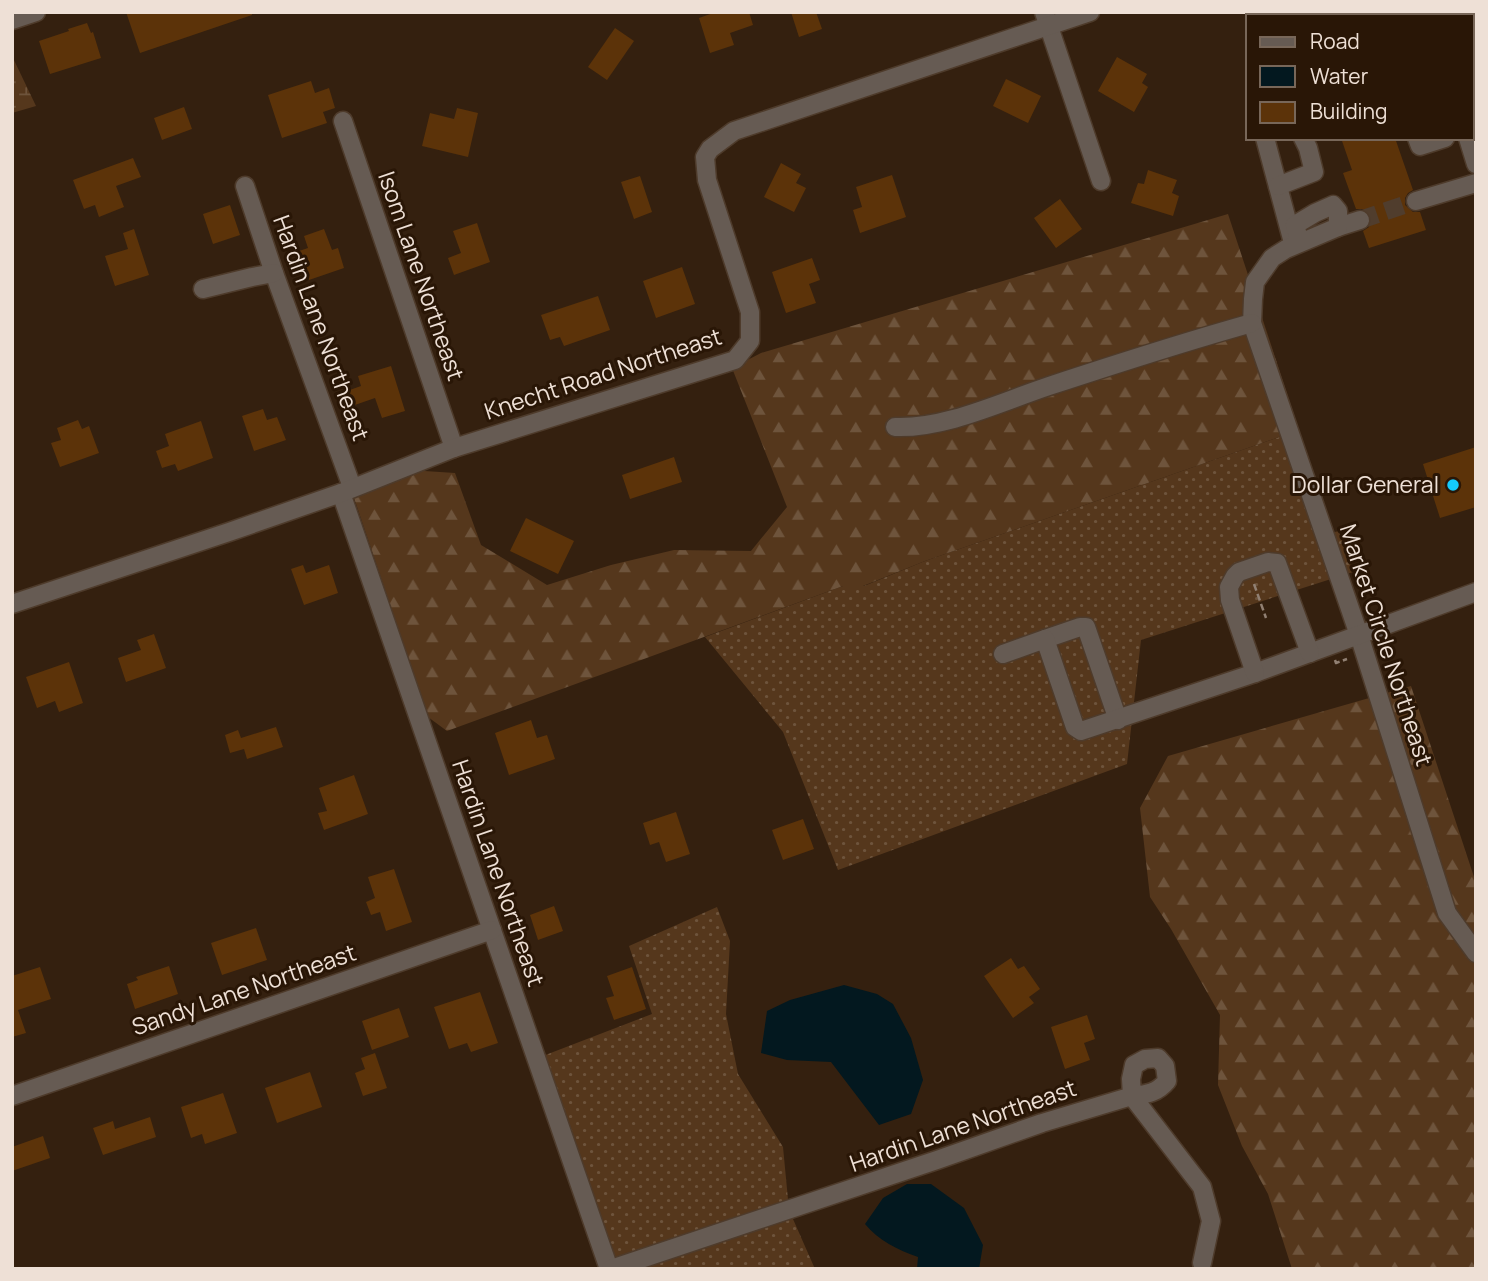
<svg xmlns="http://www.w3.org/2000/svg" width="1488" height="1281" viewBox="0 0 1488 1281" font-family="Manrope,sans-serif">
	<defs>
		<pattern id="grass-dots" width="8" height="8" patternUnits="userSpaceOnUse" patternTransform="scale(1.75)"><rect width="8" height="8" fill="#55371c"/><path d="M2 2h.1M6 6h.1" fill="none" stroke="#6e543c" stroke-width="1.8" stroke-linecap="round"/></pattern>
		<pattern id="forest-firs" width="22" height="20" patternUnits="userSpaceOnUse" patternTransform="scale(1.75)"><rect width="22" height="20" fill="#55371c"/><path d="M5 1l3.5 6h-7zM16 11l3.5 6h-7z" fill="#6e543c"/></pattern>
		<pattern id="wetland-marsh" width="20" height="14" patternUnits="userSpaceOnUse" patternTransform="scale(1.75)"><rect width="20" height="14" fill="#55371c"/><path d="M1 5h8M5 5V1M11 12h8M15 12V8" fill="none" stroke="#6e543c"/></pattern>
	</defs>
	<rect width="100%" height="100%" fill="#34200f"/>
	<g fill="url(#grass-dots)">
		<path d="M1299 430 1307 458 1322 535 1339 531 1353 572 1141 640 1127 764 838 870 783 732 705 637 843 586H864L925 561Z"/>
		<path d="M717 907 730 941 726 1014 738 1074 783 1147 789 1210 815 1269H604L535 1059 652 1014 629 946Z"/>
	</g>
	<g fill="url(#forest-firs)">
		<path d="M1228 214 1299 430 925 561 863 586H843L447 731 428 717 354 498 409 470 455 473 481 545 547 585 611 565 674 550 751 551 787 507 732 368 761 353Z"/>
		<path d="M1411 686 1476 883V1269H1292L1268 1194 1242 1146 1218 1085 1220 1015 1171 929 1150 897 1140 808 1168 756Z"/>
	</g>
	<path fill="url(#wetland-marsh)" d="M12 56 36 106 12 113Z"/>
	<g fill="#03181f">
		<path d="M844 985 877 994 893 1004 911 1038 923 1080 911 1114 879 1125 831 1062 787 1060 761 1053 767 1011 790 1000Z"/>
		<path d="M907 1184H931L964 1208 983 1245 979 1269H917L918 1257C898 1250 878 1240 865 1224L883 1198Z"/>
	</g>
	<g fill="#5c3309">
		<path d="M126 12H252V15L140 53Z"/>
		<path d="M716 12H749L753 25 730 33 734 45 710 53 699 18Z"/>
		<path d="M791 12H816L822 29 799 37Z"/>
		<path d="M87 23 91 33 93 32 101 58 50 74 39 41 69 31 68 29Z"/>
		<path d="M615 28 634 41 607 80 588 67Z"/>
		<path d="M1117 57 1147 74 1142 83 1148 87 1134 112 1098 91Z"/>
		<path d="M1006 79 1041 96 1028 123 993 106Z"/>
		<path d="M311 81 315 93 329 88 335 108 323 112 327 123 282 138 268 95Z"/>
		<path d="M184 107 192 129 162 140 154 118Z"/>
		<path d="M457 108 478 113 468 157 422 146 430 113 454 119Z"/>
		<path d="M1341 138H1395L1413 190 1408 193 1405 198V205L1413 212H1420L1426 230 1369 248 1363 231 1369 227 1371 217 1367 211 1362 209H1356L1343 173 1352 170Z"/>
		<path d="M133 158 141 177 116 186 124 207 99 217 95 205 84 209 73 180Z"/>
		<path d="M781 163 801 174 796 183 806 188 794 212 764 197Z"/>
		<path d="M1148 170 1177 180 1172 193 1179 196 1173 216 1131 203 1138 183 1144 184Z"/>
		<path d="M892 175 906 217 860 233 853 210 862 207 856 187Z"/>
		<path d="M640 176 652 212 634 219 621 182Z"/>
		<path d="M1060 199 1082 229 1056 248 1034 218Z"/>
		<path d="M230 205 240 235 213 244 203 214Z"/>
		<path d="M477 223 490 262 454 275 448 258 461 253 453 231Z"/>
		<path d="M134 229 149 275 115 286 105 256 128 249 123 233Z"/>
		<path d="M324 229 332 250 338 248 344 268 309 280 299 251 308 248 304 236Z"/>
		<path d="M812 258 820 280 809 284 816 303 786 313 772 272Z"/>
		<path d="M682 267 695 304 656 318 643 281Z"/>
		<path d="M598 296 610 330 564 346 560 337 550 340 541 315Z"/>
		<path d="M391 366 405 411 382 418 375 398 349 407 344 392 361 386 358 376Z"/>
		<path d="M263 409 267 420 277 417 286 440 254 451 242 416Z"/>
		<path d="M78 420 82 429 89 426 99 453 60 467 51 443 61 440 57 428Z"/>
		<path d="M201 421 213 458 178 471 175 464 162 468 156 451 169 446 165 434Z"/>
		<path d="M1476 447V507L1440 518 1423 464Z"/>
		<path d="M674 457 682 482 630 499 622 475Z"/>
		<path d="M526 518 574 541 558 574 510 551Z"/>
		<path d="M303 565 306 573 329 565 338 593 304 605 291 569Z"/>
		<path d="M154 634 166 668 126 682 118 658 141 650 137 640Z"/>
		<path d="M69 662 83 703 59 712 55 701 37 708 26 677Z"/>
		<path d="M531 720 537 738 547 735 555 759 509 775 495 733Z"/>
		<path d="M276 727 283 747 247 759 244 749 230 753 225 735 238 730 241 738Z"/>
		<path d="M354 775 368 814 324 830 318 813 327 811 319 788Z"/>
		<path d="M676 812 690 854 666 862 659 842 650 845 643 823Z"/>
		<path d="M803 819 814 849 783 860 772 830Z"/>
		<path d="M394 869 412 922 386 931 380 912 371 915 366 902 375 898 368 877Z"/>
		<path d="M554 906 563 931 538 940 530 915Z"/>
		<path d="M256 928 267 960 222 975 211 943Z"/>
		<path d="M1011 958 1018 969 1024 966 1040 989 1029 997 1034 1003 1013 1018 984 976Z"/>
		<path d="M169 966 178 994 135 1009 127 984 138 980 136 977Z"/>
		<path d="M40 967 51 999 18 1010 26 1033 12 1037V976Z"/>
		<path d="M632 967 646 1009 614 1020 606 998 614 996 607 976Z"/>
		<path d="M480 992 498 1043 471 1052 467 1043 449 1049 434 1007Z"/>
		<path d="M399 1008 409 1037 372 1050 362 1021Z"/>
		<path d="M1087 1015 1095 1039 1084 1043 1090 1060 1065 1069 1051 1027Z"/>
		<path d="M375 1053 387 1088 363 1096 355 1073 365 1069 361 1058Z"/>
		<path d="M310 1072 322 1107 277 1123 265 1088Z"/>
		<path d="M223 1093 237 1133 205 1144 202 1134 191 1138 181 1107Z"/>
		<path d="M150 1117 156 1137 103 1155 93 1128 113 1121 115 1129Z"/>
		<path d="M43 1136 50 1158 12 1171V1147Z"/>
	</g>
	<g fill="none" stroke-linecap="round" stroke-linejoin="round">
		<path stroke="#503d2d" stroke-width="18" stroke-dasharray="18 9" stroke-linecap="butt" d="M1360 220 1416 201"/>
		<g stroke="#4e3b2b" stroke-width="21">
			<g id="minor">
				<path d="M1044 12 1101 181"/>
				<path d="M1428 12 1429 16"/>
				<path d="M1459 12 1460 16"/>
				<path d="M12 20 36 12"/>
				<path d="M1472 53 1476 64"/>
				<path d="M343 121 454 448"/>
				<path d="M1265 138 1292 239"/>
				<path d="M1417 138 1420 146 1445 138"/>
				<path d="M1468 138 1476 164"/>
				<path d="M245 186 274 273 352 487"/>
				<path d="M1278 186 1314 172 1308 148 1303 138"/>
				<path d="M1416 201 1476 183"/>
				<path d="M1338 227 1360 220"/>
				<path d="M1300 243 1295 225 1315 213 1333 205 1338 211V227L1286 249 1272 258 1255 282 1253 299 1252 323 1359 635 1447 913 1476 953"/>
				<path d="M203 289 252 277 274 273"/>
				<path d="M895 427C945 429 1001 402 1049 386 1116 364 1184 342 1252 323"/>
				<path d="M341 493 609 1269"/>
				<path d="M12 604 229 532 341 493 454 448 735 360 750 341V312L707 180 705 157 710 149 734 131 1090 12"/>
				<path d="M1045 639 1080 627H1086L1118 720"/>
				<path d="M1003 654 1045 639 1075 727 1081 731 1255 673 1476 592"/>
				<path d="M1255 673 1230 600 1229 587 1235 576 1239 572 1268 562 1277 563 1310 653"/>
				<path d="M12 1096 492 930"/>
				<path d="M611 1269 937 1160 1042 1123 1132 1096C1148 1094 1157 1093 1167 1081L1165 1066 1158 1058 1145 1059 1134 1065 1131 1079 1132 1096 1202 1187 1211 1221 1202 1263"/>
			</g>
		</g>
		<g stroke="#918073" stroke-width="2.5" stroke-dasharray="7 3.5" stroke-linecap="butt">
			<path d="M1254 584 1266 618"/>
			<path d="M1335 660 1336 663 1347 659"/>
		</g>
		<use href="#minor" stroke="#665b53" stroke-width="18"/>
	</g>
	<circle fill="#14cafb" stroke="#291606" stroke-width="2.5" cx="1453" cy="485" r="7"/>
	<g text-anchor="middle" stroke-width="6" stroke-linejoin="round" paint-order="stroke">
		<g font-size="23" fill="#eee0d6" stroke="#291606">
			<text transform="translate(421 276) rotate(71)" y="8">Isom Lane Northeast</text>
			<text transform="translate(321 328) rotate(70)" y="8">Hardin Lane Northeast</text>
			<text transform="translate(603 374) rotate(-18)" y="8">Knecht Road Northeast</text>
			<text transform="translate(1386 645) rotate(72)" y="8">Market Circle Northeast</text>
			<text transform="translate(498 873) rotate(71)" y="8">Hardin Lane Northeast</text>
			<text transform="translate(244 990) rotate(-19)" y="8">Sandy Lane Northeast</text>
			<text transform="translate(963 1126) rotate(-19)" y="8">Hardin Lane Northeast</text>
		</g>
		<g font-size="23" fill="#eee0d6" stroke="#291606" text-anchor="end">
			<text x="1439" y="493">Dollar General</text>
		</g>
	</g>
	<rect width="1488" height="1281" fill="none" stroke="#eee0d6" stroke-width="28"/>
	<rect x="1246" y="14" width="228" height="126" fill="#291606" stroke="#786759" stroke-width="2"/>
	<rect x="1260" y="37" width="35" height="10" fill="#665b53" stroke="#786759" stroke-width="2"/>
	<text x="1310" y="49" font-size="21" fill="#eee0d6">Road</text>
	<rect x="1260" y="66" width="35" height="21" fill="#03181f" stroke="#786759" stroke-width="2"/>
	<text x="1310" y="84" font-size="21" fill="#eee0d6">Water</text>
	<rect x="1260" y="102" width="35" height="21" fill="#5c3309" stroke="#786759" stroke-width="2"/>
	<text x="1310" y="119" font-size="21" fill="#eee0d6">Building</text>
</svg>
